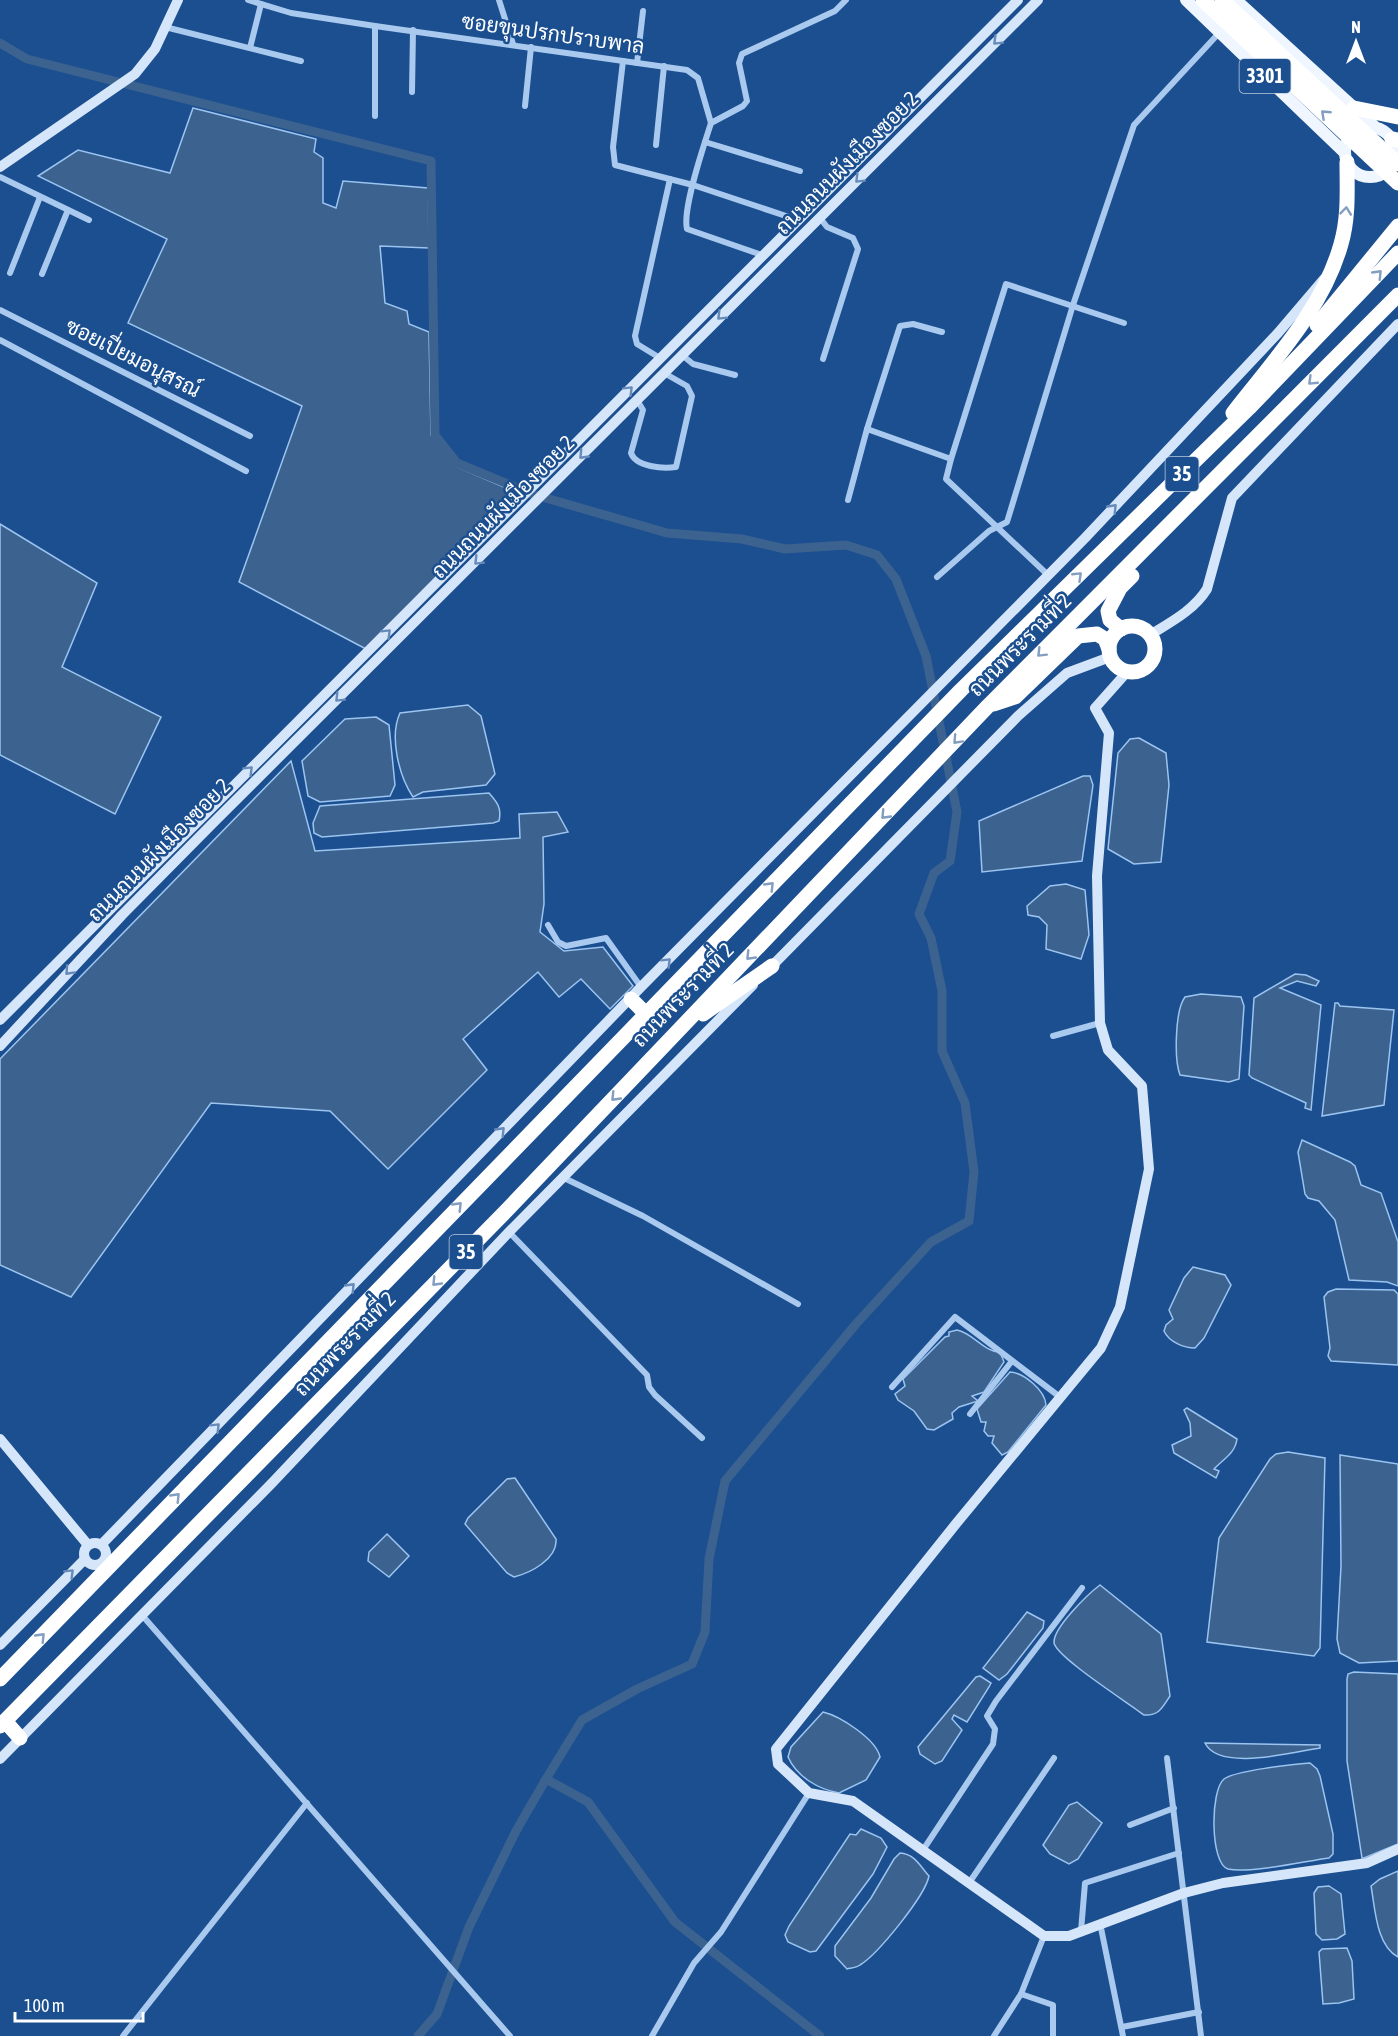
<svg xmlns="http://www.w3.org/2000/svg" width="1398" height="2036" viewBox="0 0 1398 2036" font-family="'Asap Condensed',Sarabun,sans-serif">
	<rect width="100%" height="100%" fill="#1b4f8f"/>
	<g fill="#3c6290" stroke="#9cc4f0" stroke-width="1.5">
		<path d="M193 108 316 139 314 152 323 158V203L336 208 343 181 428 188 429 248 380 246 385 303 407 311 409 324 429 332 431 435 457 467 518 493 366 649 239 582 302 406 128 323 167 239 38 176 78 150 170 173Z"/>
		<path d="M0 524 97 583 62 667 161 717 115 814 0 755Z"/>
		<path d="M468 705 481 716 495 774 486 785 423 792 413 797C399 776 389 737 400 713Z"/>
		<path d="M376 717 389 725 395 785 390 796 320 802 308 796 302 761 345 719Z"/>
		<path d="M1139 738 1166 753 1169 785 1161 862 1134 864 1108 849 1118 753 1130 739Z"/>
		<path d="M291 761 315 851 520 838 519 814 557 812 568 832 543 837 544 904 540 932 564 951 603 947 633 986 610 1009 581 979 559 997 538 972 463 1039 487 1070 388 1169 330 1111 211 1103 71 1297 0 1265V1059Z"/>
		<path d="M1083 776H1090L1093 785 1082 861 982 872 979 821Z"/>
		<path d="M489 793C497 802 502 808 499 821L493 823 322 837 314 833 313 823 320 806Z"/>
		<path d="M1066 884 1085 890 1089 935 1081 959 1046 949 1047 925 1039 917 1028 915 1027 906 1050 886Z"/>
		<path d="M1295 974 1306 975 1319 981 1316 986 1297 981 1280 988 1321 1005 1311 1110 1305 1108 1306 1103 1252 1078 1249 1075 1254 998Z"/>
		<path d="M1201 994 1241 997 1244 1006 1239 1079 1229 1082 1180 1075C1174 1059 1175 1010 1185 997Z"/>
		<path d="M1335 1003H1338L1340 1006 1394 1010 1384 1105 1322 1116Z"/>
		<path d="M1302 1140 1350 1162 1355 1166 1361 1185 1381 1193 1398 1242V1286L1387 1282 1349 1280 1335 1220 1319 1201 1308 1198 1305 1194 1298 1152Z"/>
		<path d="M1193 1267 1225 1275 1231 1285 1204 1338 1195 1348C1184 1348 1169 1342 1164 1331L1166 1325 1173 1319 1169 1310 1184 1278Z"/>
		<path d="M1336 1289 1394 1290 1398 1294V1365L1331 1361 1328 1356 1330 1348 1324 1297 1328 1292Z"/>
		<path d="M957 1330C973 1333 984 1352 1000 1352L1004 1362 984 1392 972 1396 978 1401 959 1407 952 1413 953 1419 934 1430 927 1429 914 1411 898 1400 895 1394 905 1386 903 1379 945 1337 949 1336V1332Z"/>
		<path d="M1010 1372C1024 1373 1045 1390 1046 1405L1008 1452 1002 1455 992 1443 994 1436H988L984 1431 986 1422H981L977 1409Z"/>
		<path d="M1187 1408 1237 1439C1235 1454 1223 1459 1214 1469L1219 1471 1216 1478 1174 1453 1172 1445 1191 1436 1190 1423 1184 1410Z"/>
		<path d="M1288 1452 1325 1458 1320 1648 1314 1656 1207 1642 1219 1538 1270 1459 1276 1454Z"/>
		<path d="M1340 1455 1398 1464V1661L1359 1663 1340 1653 1337 1639 1341 1566Z"/>
		<path d="M515 1478 556 1539C558 1559 530 1573 514 1577L507 1573 465 1524 468 1518 507 1479Z"/>
		<path d="M387 1534 409 1556 389 1577 368 1561 369 1552Z"/>
		<path d="M1100 1585 1161 1634 1170 1696C1162 1708 1159 1716 1144 1715 1130 1704 1053 1655 1054 1642 1054 1627 1088 1594 1100 1585Z"/>
		<path d="M1027 1612 1044 1621 1043 1628 1007 1674 999 1680 983 1668Z"/>
		<path d="M1354 1672 1398 1674V1844L1364 1858H1362L1347 1761V1679L1348 1674Z"/>
		<path d="M980 1676 991 1683 989 1687 967 1722 954 1715 952 1719 962 1730 942 1761 935 1764 920 1754 918 1747 976 1677Z"/>
		<path d="M823 1712C840 1716 876 1739 880 1757L866 1780 839 1793C818 1789 797 1777 788 1757L791 1747Z"/>
		<path d="M1205 1743 1320 1745V1748C1293 1752 1219 1772 1205 1743Z"/>
		<path d="M1310 1763 1317 1769 1320 1776 1333 1834V1854L1329 1858C1306 1861 1248 1874 1228 1869 1210 1864 1210 1790 1224 1779 1234 1771 1294 1764 1310 1763Z"/>
		<path d="M1077 1802 1102 1823 1078 1859 1069 1864 1050 1854 1043 1845 1069 1805Z"/>
		<path d="M861 1829 881 1838 887 1847 873 1874 816 1951 810 1952 788 1942 785 1935 789 1926 850 1834 856 1835Z"/>
		<path d="M900 1853C915 1854 920 1866 929 1876 925 1896 878 1954 860 1965 856 1968 851 1968 847 1969L835 1956V1946L871 1898 894 1859Z"/>
		<path d="M1398 1871V1957C1376 1946 1375 1907 1371 1886L1380 1879Z"/>
		<path d="M1329 1886 1341 1894 1345 1934 1337 1939 1322 1940 1316 1934 1314 1893 1318 1887Z"/>
		<path d="M1347 1948 1352 1961 1354 1999 1339 2003 1323 2004 1319 1952 1322 1949Z"/>
	</g>
	<g fill="none" stroke-linecap="round" stroke-linejoin="round">
		<g stroke="#3c6290" stroke-width="9">
			<path d="M0 43 27 59 431 161 435 435 457 463 532 494 667 533 742 539 785 549 846 545 877 555 896 579 926 656 957 812 950 861 934 873 919 914 931 938 942 991V1051L965 1103 974 1172 969 1221 931 1242 856 1324 725 1481 709 1559 705 1632 692 1664 637 1689 582 1720 546 1779"/>
			<path d="M418 2036 437 2014 469 1927 516 1831 546 1779 588 1802 675 1922 820 2036"/>
		</g>
		<g stroke="#a9c9ee" stroke-width="6">
			<path d="M248 0 291 13 375 26 687 70 698 78 711 123"/>
			<path d="M499 0 513 44"/>
			<path d="M375 26V116"/>
			<path d="M165 27 301 61"/>
			<path d="M250 48 261 4"/>
			<path d="M623 61 613 147 615 165 693 185 798 220"/>
			<path d="M637 63 643 11"/>
			<path d="M412 92 413 30"/>
			<path d="M525 106 531 47"/>
			<path d="M705 142 800 171"/>
			<path d="M656 145 664 66"/>
			<path d="M0 177 89 220"/>
			<path d="M820 218 827 227 853 238 858 249 823 359"/>
			<path d="M762 255 687 229C682 209 704 145 711 123L743 106 747 101 739 63 742 54 835 11 846 0"/>
			<path d="M10 273 40 197"/>
			<path d="M42 274 68 210"/>
			<path d="M0 310 250 436"/>
			<path d="M0 340 246 471"/>
			<path d="M682 355 693 364 735 375"/>
			<path d="M660 358 637 344 635 336 670 179"/>
			<path d="M637 400 643 410 631 453C636 467 663 469 676 467L692 396 687 386 664 373"/>
			<path d="M867 429 951 459"/>
			<path d="M848 500 867 429 900 326 913 324 942 332"/>
			<path d="M1048 575 946 479 951 459 1006 284 1124 323"/>
			<path d="M937 577 989 531 1007 522 1073 305 1134 125 1219 33"/>
			<path d="M548 925 558 942 566 946 606 938 641 987"/>
			<path d="M1053 1036 1100 1023"/>
			<path d="M564 1178 643 1216 798 1304"/>
			<path d="M509 1232 647 1375 649 1387 655 1395 702 1438"/>
			<path d="M892 1387 955 1317 1060 1397"/>
			<path d="M970 1414 1012 1361"/>
			<path d="M141 1614 510 2036"/>
			<path d="M1167 1758 1201 2036"/>
			<path d="M1130 1825 1174 1808"/>
			<path d="M923 1850 993 1744 995 1729 987 1716 996 1701 1082 1588"/>
			<path d="M969 1883 1054 1758"/>
			<path d="M1100 1923 1123 2036"/>
			<path d="M1081 1931 1085 1883 1179 1853"/>
			<path d="M1021 1994 1053 2005V2036"/>
			<path d="M1122 2027 1199 2012"/>
			<path d="M123 2036 307 1803"/>
			<path d="M652 2036 694 1963 721 1932 809 1793"/>
			<path d="M994 2036 1021 1994 1044 1936"/>
		</g>
		<g stroke="#d6e6fa" stroke-width="10">
			<path d="M0 167 135 74 155 49 178 0"/>
			<path d="M1150 635C1171 622 1194 610 1207 589L1232 498 1398 324"/>
			<path d="M1127 672 1095 708 1109 733 1097 876 1100 1023 1108 1050 1142 1086 1149 1169 1120 1307 1101 1348 955 1525 776 1749 778 1764 809 1793 853 1801 1044 1936H1069L1184 1893 1223 1883 1367 1863 1398 1849"/>
			<path d="M768 970 1018 716 1067 673 1110 657"/>
			<path d="M0 1020 1018 0"/>
			<path d="M0 1046 122 915 215 821 1038 0"/>
			<path d="M0 1439 88 1545"/>
			<circle cx="95" cy="1554" r="11"/>
			<path d="M102 1544 641 987 1085 538 1278 333 1324 279"/>
			<path d="M0 1645 85 1559"/>
			<path d="M0 1759 273 1482 509 1232 753 985"/>
		</g>
		<g stroke="#f0f6ff" stroke-width="12">
			<path d="M1186 0 1345 153"/>
			<path d="M1236 0 1374 126"/>
			<circle cx="1370" cy="152" r="25"/>
		</g>
		<g stroke="#fff" stroke-width="15">
			<path d="M1354 108 1398 117"/>
			<path d="M1392 139 1398 140"/>
			<path d="M1317 325 1398 226"/>
			<path d="M1233 413C1273 361 1323 309 1341 244 1349 217 1347 189 1347 162"/>
			<circle cx="1132" cy="649" r="23"/>
			<path d="M1121 629 1110 620 1108 611 1120 588 1132 576"/>
			<path d="M994 704 1015 697 1078 636 1097 634 1105 639 1109 649"/>
			<path d="M631 999 646 1014"/>
			<path d="M703 1014 772 966"/>
			<path d="M0 1679 961 690 1249 408 1398 253"/>
			<path d="M5 1721 20 1738"/>
			<path d="M0 1726 507 1210 988 706 1398 295"/>
		</g>
		<g stroke="#fff" stroke-width="15">
			<path d="M1203 0 1398 183"/>
			<path d="M1222 0 1398 164"/>
		</g>
	</g>
	<defs><path id="oneway-chevron" d="M-2-3.5L2.5 0L-2 3.5" fill="none" stroke-width="1.6" stroke-linecap="round" stroke-linejoin="round" transform="scale(1.5)"/></defs>
	<g stroke="#668bba">
		<use href="#oneway-chevron" transform="translate(997 41) rotate(135)"/>
		<use href="#oneway-chevron" transform="translate(859 179) rotate(135)"/>
		<use href="#oneway-chevron" transform="translate(721 316) rotate(135)"/>
		<use href="#oneway-chevron" transform="translate(629 390) rotate(-45)"/>
		<use href="#oneway-chevron" transform="translate(583 455) rotate(134)"/>
		<use href="#oneway-chevron" transform="translate(1113 508) rotate(-46)"/>
		<use href="#oneway-chevron" transform="translate(478 561) rotate(135)"/>
		<use href="#oneway-chevron" transform="translate(387 633) rotate(-45)"/>
		<use href="#oneway-chevron" transform="translate(339 698) rotate(135)"/>
		<use href="#oneway-chevron" transform="translate(249 770) rotate(-45)"/>
		<use href="#oneway-chevron" transform="translate(667 962) rotate(-45)"/>
		<use href="#oneway-chevron" transform="translate(69 971) rotate(133)"/>
		<use href="#oneway-chevron" transform="translate(501 1131) rotate(-46)"/>
		<use href="#oneway-chevron" transform="translate(351 1287) rotate(-46)"/>
		<use href="#oneway-chevron" transform="translate(216 1427) rotate(-45)"/>
		<use href="#oneway-chevron" transform="translate(70 1573) rotate(-45)"/>
	</g>
	<g stroke="#829ec1">
		<use href="#oneway-chevron" transform="translate(1325 114) rotate(-137)"/>
		<use href="#oneway-chevron" transform="translate(1346 211) rotate(-84)"/>
		<use href="#oneway-chevron" transform="translate(1378 274) rotate(-46)"/>
		<use href="#oneway-chevron" transform="translate(1312 381) rotate(136)"/>
		<use href="#oneway-chevron" transform="translate(1078 576) rotate(-44)"/>
		<use href="#oneway-chevron" transform="translate(1041 653) rotate(135)"/>
		<use href="#oneway-chevron" transform="translate(957 740) rotate(133)"/>
		<use href="#oneway-chevron" transform="translate(885 815) rotate(134)"/>
		<use href="#oneway-chevron" transform="translate(770 886) rotate(-46)"/>
		<use href="#oneway-chevron" transform="translate(750 956) rotate(134)"/>
		<use href="#oneway-chevron" transform="translate(615 1097) rotate(134)"/>
		<use href="#oneway-chevron" transform="translate(458 1206) rotate(-46)"/>
		<use href="#oneway-chevron" transform="translate(436 1282) rotate(134)"/>
		<use href="#oneway-chevron" transform="translate(176 1497) rotate(-46)"/>
		<use href="#oneway-chevron" transform="translate(41 1637) rotate(-46)"/>
	</g>
	<g text-anchor="middle" stroke-width="5" stroke-linejoin="round" paint-order="stroke">
		<g fill="#1b4f8f" stroke="#bbcadd" stroke-width="1.5">
			<rect x="1239.5" y="59" width="51" height="34" rx="4.5"/>
			<rect x="1165.5" y="457" width="33" height="34" rx="4.5"/>
			<rect x="449.5" y="1235" width="33" height="34" rx="4.5"/>
		</g>
		<g font-size="20" font-weight="bold" fill="#fff">
			<text x="1265" y="83">3301</text>
			<text x="1182" y="481">35</text>
			<text x="466" y="1259">35</text>
		</g>
		<g font-size="21" fill="#fff" stroke="#1b4f8f">
			<text transform="translate(553 34) rotate(8)" y="7">ซอยขุนปรกปราบพาล</text>
			<text transform="translate(847 163) rotate(-45)" y="7">ถนนถนนผังเมืองซอย 2</text>
			<text transform="translate(133 358) rotate(27)" y="7">ซอยเปี่ยมอนุสรณ์</text>
			<text transform="translate(503 507) rotate(-45)" y="7">ถนนถนนผังเมืองซอย 2</text>
			<text transform="translate(1020 645) rotate(-45)" y="7">ถนนพระรามที่ 2</text>
			<text transform="translate(159 850) rotate(-45)" y="7">ถนนถนนผังเมืองซอย 2</text>
			<text transform="translate(683 995) rotate(-46)" y="7">ถนนพระรามที่ 2</text>
			<text transform="translate(345 1344) rotate(-46)" y="7">ถนนพระรามที่ 2</text>
		</g>
	</g>
	<g transform="translate(1356 42)" stroke="#1b4f8f" stroke-width="4.5" paint-order="stroke">
	<path d="M0-4.5L10 22L0 15L-10 22Z" fill="#ffffff"/>
	<text y="-9" font-size="16" font-weight="bold" text-anchor="middle" fill="#ffffff">N</text>
	</g>
	<path d="M15 2012v9h128v-9" fill="none" stroke="#ffffff" stroke-width="3"/>
	<text x="24" y="2012" font-size="18" fill="#ffffff" stroke="#1b4f8f" stroke-width="4.5" paint-order="stroke">100 m</text>
</svg>
